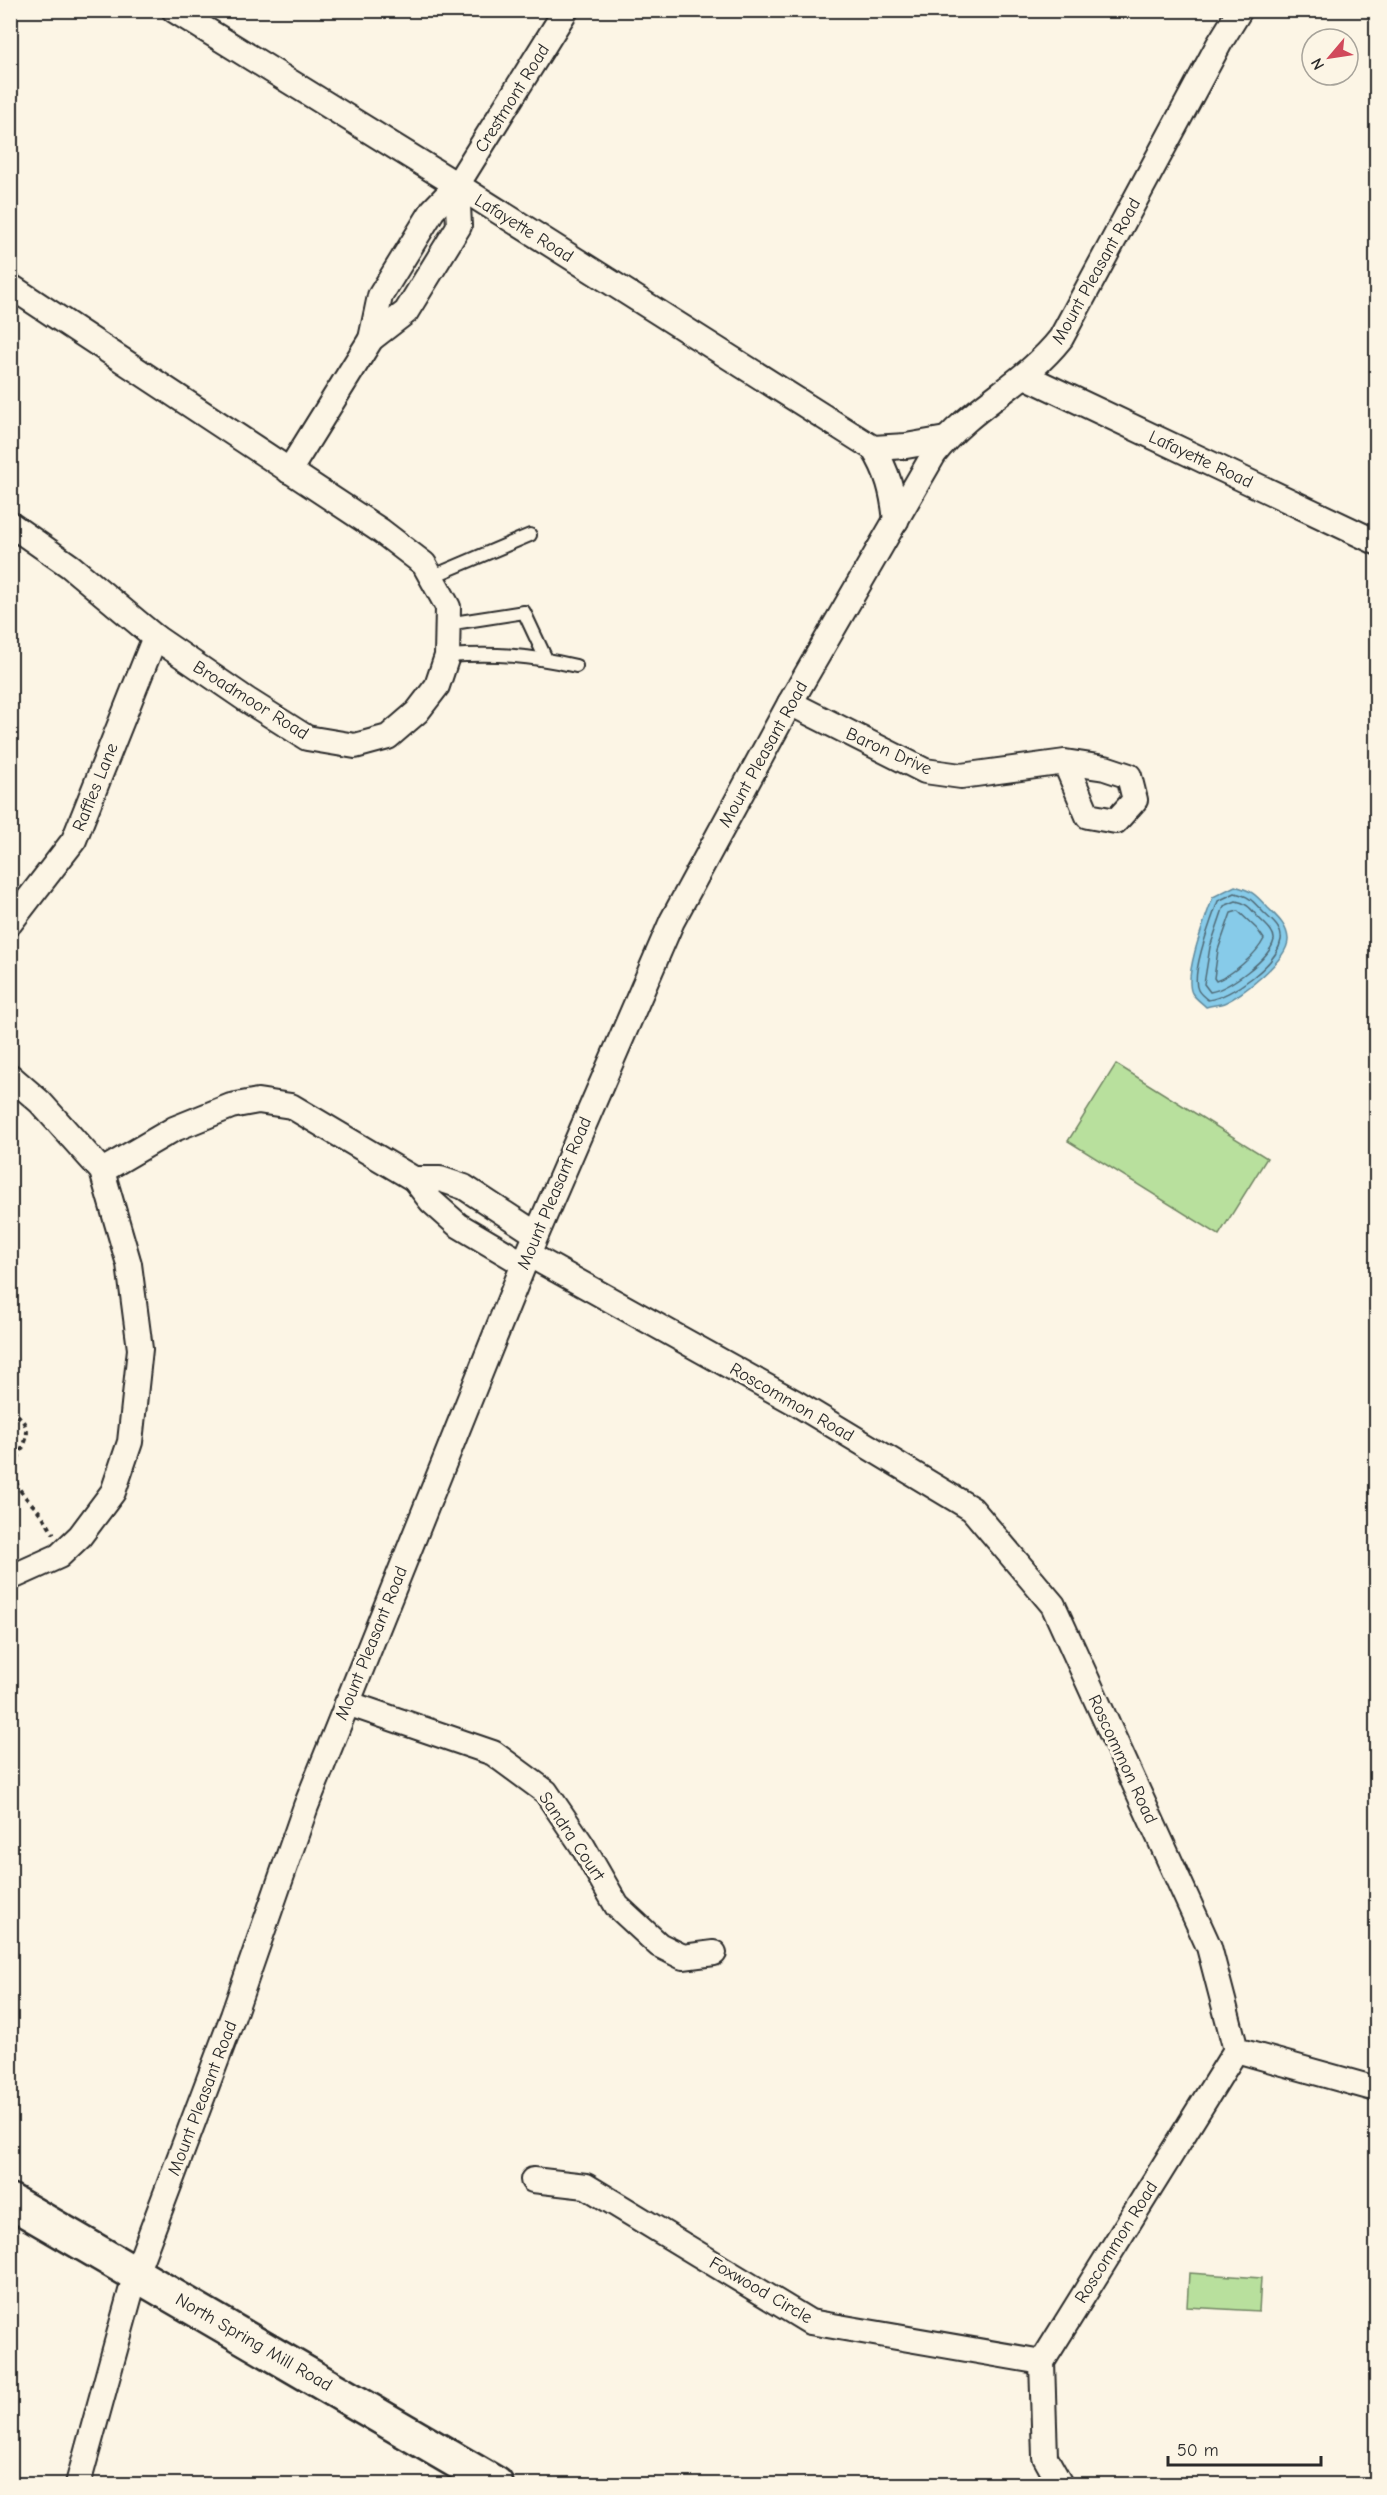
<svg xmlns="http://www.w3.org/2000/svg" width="1387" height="2495" viewBox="0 0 1387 2495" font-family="'Comic Neue',sans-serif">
	<rect width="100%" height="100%" fill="#fcf5e5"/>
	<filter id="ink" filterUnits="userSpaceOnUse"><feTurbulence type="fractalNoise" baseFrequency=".0167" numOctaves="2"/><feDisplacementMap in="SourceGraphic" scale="12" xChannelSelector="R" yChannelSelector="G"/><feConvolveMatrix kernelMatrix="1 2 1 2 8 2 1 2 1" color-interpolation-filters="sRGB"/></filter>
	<g filter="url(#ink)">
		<g fill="#b8e09d" stroke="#728664" stroke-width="1.5">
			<path d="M1116 1064 1267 1158 1219 1235 1068 1141Z"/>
			<path d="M1189 2273 1261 2278 1259 2311 1187 2307Z"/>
		</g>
		<path fill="#87cbe9" stroke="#628b9d" stroke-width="1.5" d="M1235 886C1254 892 1254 893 1268 908 1277 917 1287 925 1288 939 1289 958 1242 996 1224 1003 1219 1005 1212 1005 1206 1007 1202 1003 1195 998 1192 993 1183 975 1206 917 1213 897Z"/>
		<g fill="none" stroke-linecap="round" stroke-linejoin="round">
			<g stroke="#506b77" stroke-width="1.5">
				<path d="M1235 893C1252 897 1253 902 1265 914 1272 921 1283 929 1281 940 1277 965 1231 997 1208 1000 1204 997 1200 994 1198 990 1190 974 1212 918 1218 901Z"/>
				<path d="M1236 901C1247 903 1251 909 1258 917 1263 923 1275 931 1274 940 1270 959 1228 989 1210 992L1204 984 1210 947 1224 906Z"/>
				<path d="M1238 911 1257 929 1264 939C1256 955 1232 975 1216 981L1214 978 1218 950 1231 913Z"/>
			</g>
			<g stroke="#2b2b2b" stroke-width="16">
				<g id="service">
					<path d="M431 577 530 535"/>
					<path d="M447 624 524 612 546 659"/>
					<path d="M447 656C494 653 530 655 576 666"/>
				</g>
			</g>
			<g stroke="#2b2b2b" stroke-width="28">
				<g id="minor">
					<path d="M174 10 457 185 873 448C888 472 893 492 896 521"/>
					<path d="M10 286 381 531 424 564 448 607 447 656 437 686 417 712 388 737 355 746 307 738 247 700 155 637 70 566 10 524"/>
					<path d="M371 339 380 296 433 210 457 185 566 10"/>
					<path d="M1025 376 1376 542"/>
					<path d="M873 448 906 446 946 439"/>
					<path d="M289 471 371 339 406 312 459 226 457 185"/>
					<path d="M790 703 925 771 961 776 1065 762 1105 768 1129 776 1135 800 1116 821 1088 816 1065 762"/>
					<path d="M10 923 74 840 155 637"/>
					<path d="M10 1076 40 1102 102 1171 129 1264 140 1349 130 1442 113 1492 80 1536 59 1556 10 1578"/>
					<path d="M102 1171 174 1129 231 1106 258 1101 291 1106 414 1179 431 1201 458 1225 524 1264"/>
					<path d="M414 1179H440L464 1187 536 1234"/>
					<path d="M528 1254 796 1403 972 1509 1053 1605 1209 1947 1236 2050 1042 2362 1045 2457 1060 2484"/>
					<path d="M347 1703 493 1753 546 1792 582 1845 617 1906 659 1945 683 1957 714 1953"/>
					<path d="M1236 2050 1376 2089"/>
					<path d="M533 2180 586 2186 810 2322 1042 2362"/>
					<path d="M78 2484 136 2273 233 2016 306 1806 528 1254 672 921 790 703 934 454C971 406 1023 386 1061 338L1219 44 1240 10"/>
				</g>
			</g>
			<g stroke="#2b2b2b" stroke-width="38">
				<path id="secondary" d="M10 2201 496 2484"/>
			</g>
			<path stroke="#2b2b2b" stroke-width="4" stroke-dasharray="4.5 4.5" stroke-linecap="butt" d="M10 1409C46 1435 13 1447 15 1476 16 1491 32 1503 41 1514 46 1520 49 1528 54 1534"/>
			<use href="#service" stroke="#fcf5e5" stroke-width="12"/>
			<use href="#minor" stroke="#fcf5e5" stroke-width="24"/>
			<use href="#secondary" stroke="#fcf5e5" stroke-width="33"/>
		</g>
	</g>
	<g text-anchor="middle" stroke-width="6" stroke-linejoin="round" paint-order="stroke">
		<g font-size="18" fill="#2b2b2b" stroke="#fcf5e5">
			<text transform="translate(512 98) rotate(-58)" y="6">Crestmont Road</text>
			<text transform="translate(524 228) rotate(32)" y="6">Lafayette Road</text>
			<text transform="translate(1096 271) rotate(-61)" y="6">Mount Pleasant Road</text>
			<text transform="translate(1201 459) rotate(25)" y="6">Lafayette Road</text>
			<text transform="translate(251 700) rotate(32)" y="6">Broadmoor Road</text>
			<text transform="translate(889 751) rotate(24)" y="6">Baron Drive</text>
			<text transform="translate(763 754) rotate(-61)" y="6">Mount Pleasant Road</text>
			<text transform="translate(95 787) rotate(-68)" y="6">Raffles Lane</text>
			<text transform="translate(554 1193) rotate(-67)" y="6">Mount Pleasant Road</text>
			<text transform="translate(792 1402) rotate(30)" y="6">Roscommon Road</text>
			<text transform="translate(371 1643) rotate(-68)" y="6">Mount Pleasant Road</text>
			<text transform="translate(1123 1759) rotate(65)" y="6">Roscommon Road</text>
			<text transform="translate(572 1836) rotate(56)" y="6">Sandra Court</text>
			<text transform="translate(202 2098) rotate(-69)" y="6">Mount Pleasant Road</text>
			<text transform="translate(1116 2242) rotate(-58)" y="6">Roscommon Road</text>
			<text transform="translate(761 2290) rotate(30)" y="6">Foxwood Circle</text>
			<text transform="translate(254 2342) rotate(30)" y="6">North Spring Mill Road</text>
		</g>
	</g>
	<rect width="1387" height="2495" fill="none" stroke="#fcf5e5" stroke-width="36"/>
	<rect x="18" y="18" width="1351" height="2459" fill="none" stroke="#2b2b2b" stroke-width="2" filter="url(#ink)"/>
	<g transform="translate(1330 57) rotate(241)"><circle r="28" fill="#fcf5e5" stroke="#a8a49b" stroke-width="1.5"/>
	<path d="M0-4.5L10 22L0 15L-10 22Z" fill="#d1495b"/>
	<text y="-9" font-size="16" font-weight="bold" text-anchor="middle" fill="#2b2b2b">N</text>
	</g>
	<path d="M1168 2456v9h153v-9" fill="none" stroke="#2b2b2b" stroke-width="3"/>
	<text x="1177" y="2456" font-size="18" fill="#2b2b2b" stroke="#fcf5e5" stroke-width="4.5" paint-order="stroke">50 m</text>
</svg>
